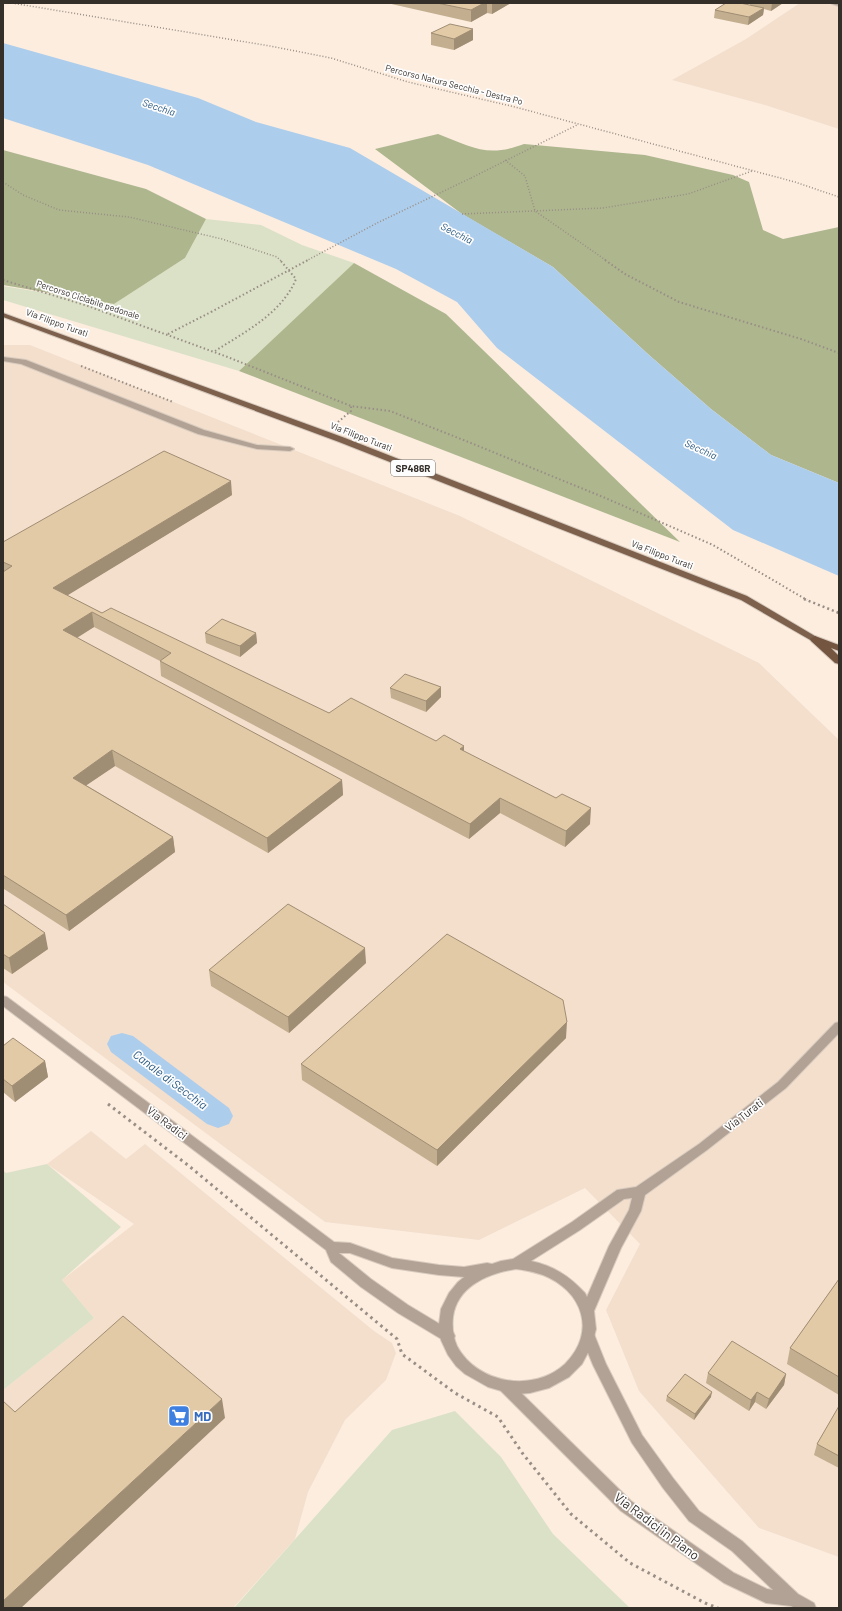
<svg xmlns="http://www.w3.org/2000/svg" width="842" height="1611" viewBox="0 0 842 1611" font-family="Barlow,sans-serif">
	<rect width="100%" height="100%" fill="#fceddf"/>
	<g fill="#f4dfcd">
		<path d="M800 3H839V129L765 105 672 80 746 39Z"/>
		<path d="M3 345H30L460 516 759 663 839 740V1557L759 1528 639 1391 606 1310 640 1244 585 1188 479 1240 325 1222 3 982Z"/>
		<path d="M91 1131 126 1159 145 1144 374 1331 392 1343 396 1353 386 1380 345 1420 308 1492 295 1539 233 1608H3V1390L94 1318 62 1280 134 1224 47 1164Z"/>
	</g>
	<g fill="#dbe1c6">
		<path d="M206 219 261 225 302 245 354 263 239 371 3 300V286L114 304 185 258Z"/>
		<path d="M47 1164 121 1227 62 1280 94 1318 3 1390V1170L6 1173Z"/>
		<path d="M455 1411 501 1457 553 1534 630 1608H234L392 1430Z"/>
	</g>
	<g fill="#aeb68e">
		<path d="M438 134C472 147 487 158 524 144L645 155 733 175 749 182 763 230 783 239 839 227V483L771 455 711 409 649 355 553 267 462 214 375 149Z"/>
		<path d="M3 150 146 189 206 219 185 258 114 304 3 285Z"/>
		<path d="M354 263 446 314 680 542 239 371Z"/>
	</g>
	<path fill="#adcdec" d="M3 43 198 98 256 122 350 148 553 267 649 355 711 409 771 455 839 483V576L733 530 497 348 457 302 396 269 148 165 3 118Z"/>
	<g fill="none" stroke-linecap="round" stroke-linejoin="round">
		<path fill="#adcdec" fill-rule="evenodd" d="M122 1033 133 1036 229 1108 233 1116 229 1124 218 1128 207 1124 111 1052 107 1044 111 1036Z"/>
		<g stroke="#d8cbbe" stroke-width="2">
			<path id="service" d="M3 357 26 360 204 430 257 445 290 447 294 449 290 451 257 449 198 434 21 364 3 361Z"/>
		</g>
		<g stroke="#d8cbbe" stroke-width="2">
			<g id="minor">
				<path d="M831 3H839V6L832 4Z"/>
				<path d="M3 996 7 997 334 1242 350 1243 392 1258 439 1265 464 1267 487 1263 492 1264 493 1268 492 1272 464 1277 439 1275 392 1268 350 1253H339L371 1279 408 1305 453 1332 455 1336 453 1340 448 1342 443 1340 398 1313 361 1287 331 1262 326 1250 3 1006Z"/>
				<path d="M589 1332 594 1334 606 1364 642 1435 673 1478 699 1511 742 1541 798 1594 814 1603 816 1608H795L791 1606 766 1603 724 1583 621 1511 501 1391 499 1387 501 1383 506 1381 511 1383 631 1501 734 1573 767 1589 773 1590 732 1551 689 1521 663 1488 632 1443 593 1365 582 1338 584 1334Z"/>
			</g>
		</g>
		<g stroke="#d8cbbe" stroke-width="2">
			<path id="tertiary" d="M839 1022V1033L786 1088 707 1150 645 1195 641 1211 621 1248 594 1311 596 1329 592 1345 582 1364 569 1377 549 1388 530 1393 518 1394 505 1392 488 1387 465 1374 456 1366 448 1355 441 1340 439 1324 441 1309 449 1293 458 1282 469 1273 483 1267 501 1261 513 1259 572 1222 617 1190 636 1187 699 1144 778 1082 835 1023ZM632 1198 629 1210 609 1246 587 1297 585 1293C569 1276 554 1266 531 1261L580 1230 624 1199ZM516 1269C525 1270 534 1272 543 1275 583 1291 597 1332 565 1364 534 1393 477 1384 457 1346 453 1337 452 1326 453 1317 457 1286 489 1273 516 1269Z"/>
		</g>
		<g stroke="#d8cbbe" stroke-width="2">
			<path id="primary" d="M3 313 345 438 747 596 820 639 818 641H812L741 600 339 442 3 317Z"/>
		</g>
		<g stroke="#d8cbbe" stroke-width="2">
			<path id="trunk" d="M815 636 839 645V651L831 648 839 656V664L835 663 811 641 810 639Z"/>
		</g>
		<g stroke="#998e85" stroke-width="1.5" stroke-dasharray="1 2" stroke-linecap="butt">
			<path d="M12 3 270 46 331 58 408 82 515 107 795 182 839 197"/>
			<path d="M505 160 525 176 535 211 607 261"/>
			<path d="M471 178 577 125"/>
			<path d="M3 182 23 195 59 210 129 217 222 239 277 257 281 261"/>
			<path d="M462 214 603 208 688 194 752 171"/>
		</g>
		<g stroke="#998e85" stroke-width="2" stroke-dasharray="1.5 2.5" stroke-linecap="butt">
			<path d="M605 260 625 274 679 302 801 339 839 353"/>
			<path d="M3 280 85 305 225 356 351 406 390 411 466 441 603 497 713 545 807 600"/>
			<path d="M168 334 211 312"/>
			<path d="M215 351C245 332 282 313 296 279L280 260"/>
			<path d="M81 366 173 402"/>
			<path d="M338 422 351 411V406"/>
		</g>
		<path stroke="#998e85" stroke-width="2.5" stroke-dasharray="2 3" stroke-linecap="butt" d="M804 599 839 613"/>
		<path stroke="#998e85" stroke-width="3" stroke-dasharray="2.5 4" stroke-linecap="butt" d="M108 1104 189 1166 397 1339 402 1354 455 1393 498 1417 523 1454 571 1514 630 1563 705 1603 718 1608"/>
		<use href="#service" fill="#b2a296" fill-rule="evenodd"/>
		<use href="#minor" fill="#b2a296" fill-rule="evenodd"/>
		<use href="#tertiary" fill="#b2a296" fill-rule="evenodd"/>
		<use href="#primary" fill="#7d614d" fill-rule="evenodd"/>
		<use href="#trunk" fill="#745640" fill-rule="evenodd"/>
		<path stroke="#998e85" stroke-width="1.5" stroke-dasharray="1 2" stroke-linecap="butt" d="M306 261 377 223 471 178"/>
		<path stroke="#998e85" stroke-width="2" stroke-dasharray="1.5 2.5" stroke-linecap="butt" d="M211 312 308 260"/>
	</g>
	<g fill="#c3ae8f">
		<path d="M387 3H511L492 14 487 13 471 22Z"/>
		<path d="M750 3H783L771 11 764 9 763 15 748 25 714 18 715 10 750 5Z"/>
		<path d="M473 29V40L454 50 431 45V33Z"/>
		<path d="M232 495 67 595 102 613 329 713 436 741 464 752 590 824 565 847 500 813 469 839 161 676 160 661 94 627 77 638 342 780 343 795 268 853 115 766 86 785 173 837 175 852 69 931 4 889H3V542Z"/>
		<path d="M205 633H256L257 643 240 657 206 643Z"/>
		<path d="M441 687V697L426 712 391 698 390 688Z"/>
		<path d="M3 904 48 949 12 974 3 968Z"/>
		<path d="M366 963 289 1033 211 986 209 970Z"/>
		<path d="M566 1038 437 1166 302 1080 301 1064Z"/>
		<path d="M3 1046 45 1061 48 1077 15 1102 3 1092Z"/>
		<path d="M839 1279V1395L787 1364 790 1348Z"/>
		<path d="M708 1373 786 1374 784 1385 766 1409 755 1402 749 1411 706 1383Z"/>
		<path d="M667 1396 711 1397 694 1420 666 1401Z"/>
		<path d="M839 1406V1468L814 1455 817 1444Z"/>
	</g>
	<g fill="#9f8d74">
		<path d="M484 3H487V13L471 22V10Z"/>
		<path d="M492 3H511L492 14Z"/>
		<path d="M772 3H783L771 11Z"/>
		<path d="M764 8 763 15 748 25 749 17Z"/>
		<path d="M473 29V40L454 50V39Z"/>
		<path d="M231 481 232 495 55 603 53 588Z"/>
		<path d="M92 612 94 627 65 645 63 630Z"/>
		<path d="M256 633 257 643 240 657V646Z"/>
		<path d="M441 687V697L426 712V701Z"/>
		<path d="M464 746V761L460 749Z"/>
		<path d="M112 750 115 766 75 793 73 778Z"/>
		<path d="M342 780 343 795 268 853 267 838Z"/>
		<path d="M500 798V813L469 839 470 824Z"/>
		<path d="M591 808 590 824 565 847 566 831Z"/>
		<path d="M173 837 175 852 69 931 66 915Z"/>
		<path d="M45 933 48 949 12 974 9 958Z"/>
		<path d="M365 948 366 963 289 1033 288 1017Z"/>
		<path d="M567 1022 566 1038 437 1166V1150Z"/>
		<path d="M45 1061 48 1077 15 1102 12 1086Z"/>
		<path d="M786 1374 784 1385 766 1409 769 1399Z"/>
		<path d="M712 1392 711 1397 694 1420 695 1414Z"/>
		<path d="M757 1392 755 1402 749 1411 751 1400Z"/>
		<path d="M222 1399 225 1418 21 1608H3V1601Z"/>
	</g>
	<g fill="#e3caa6" stroke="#9f8d74">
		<path d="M437 3H484L471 10Z"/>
		<path d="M726 3H740L764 8 749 17 715 10Z"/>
		<path d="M450 24 473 29 454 39 431 33Z"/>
		<path d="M164 451 231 481 53 588 102 613 111 608 329 713 351 698 436 741 444 735 464 746 460 749 556 798 562 794 591 808 566 831 500 798 470 824 160 661 171 653 92 612 63 630 342 780 267 838 112 750 73 778 173 837 66 915 3 875V572L12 566 3 562V542Z"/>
		<path d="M222 619 256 633 240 646 205 633Z"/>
		<path d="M405 674 441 687 426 701 390 688Z"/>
		<path d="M3 904 45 933 9 958 3 954Z"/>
		<path d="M288 904 365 948 288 1017 209 970Z"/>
		<path d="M447 934 563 1000 567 1022 437 1150 301 1064Z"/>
		<path d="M13 1038 45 1061 12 1086 3 1079V1046Z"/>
		<path d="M839 1279V1377L790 1348Z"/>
		<path d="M123 1316 222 1399 3 1601V1401L15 1412Z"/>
		<path d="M732 1341 786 1374 769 1399 757 1392 751 1400 708 1373Z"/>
		<path d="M685 1374 712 1392 695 1414 667 1396Z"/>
		<path d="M839 1406V1456L817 1444Z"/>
	</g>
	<defs>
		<g id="supermarket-square" transform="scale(1.15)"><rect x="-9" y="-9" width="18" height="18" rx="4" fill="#3f7fe0" stroke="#fdfdfd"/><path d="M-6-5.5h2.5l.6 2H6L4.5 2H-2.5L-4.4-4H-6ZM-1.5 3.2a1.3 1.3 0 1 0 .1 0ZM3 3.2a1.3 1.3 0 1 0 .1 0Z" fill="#fff"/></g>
	</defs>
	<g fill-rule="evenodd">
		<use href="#supermarket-square" x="179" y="1416"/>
	</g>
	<g text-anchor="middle" stroke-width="3.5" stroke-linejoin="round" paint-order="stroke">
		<g font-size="9" fill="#352f2a" stroke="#fdfdfd">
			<text transform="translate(454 85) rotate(14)" y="3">Percorso Natura Secchia - Destra Po</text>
			<text transform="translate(88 300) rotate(18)" y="3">Percorso Ciclabile pedonale</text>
			<text transform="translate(57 323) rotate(20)" y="3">Via Filippo Turati</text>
			<text transform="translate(361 437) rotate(21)" y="3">Via Filippo Turati</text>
			<text transform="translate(662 555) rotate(21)" y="3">Via Filippo Turati</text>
		</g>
		<g font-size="10" font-style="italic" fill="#275780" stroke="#fdfdfd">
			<text transform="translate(159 107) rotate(18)" y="4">Secchia</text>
			<text transform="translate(457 233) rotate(27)" y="4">Secchia</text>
			<text transform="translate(701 449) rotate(24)" y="4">Secchia</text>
		</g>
		<rect fill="#fdfdfd" stroke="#716d69" stroke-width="1" x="391" y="460" width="44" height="16" rx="3"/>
		<g font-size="10" font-weight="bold" fill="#352f2a">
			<text x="413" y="472">SP486R</text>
		</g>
		<g font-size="11" fill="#352f2a" stroke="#fdfdfd">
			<text transform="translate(744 1115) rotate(-38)" y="4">Via Turati</text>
			<text transform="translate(167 1123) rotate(37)" y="4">Via Radici</text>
		</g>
		<g font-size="12" font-style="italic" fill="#275780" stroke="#fdfdfd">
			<text transform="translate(170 1080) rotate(37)" y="4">Canale di Secchia</text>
		</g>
		<g font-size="13" font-weight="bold" fill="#366cbe" stroke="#fdfdfd" text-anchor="start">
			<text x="194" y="1421">MD</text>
		</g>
		<g font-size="13" fill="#352f2a" stroke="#fdfdfd">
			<text transform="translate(657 1526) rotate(37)" y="5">Via Radici in Piano</text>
		</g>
	</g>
	<rect width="842" height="1611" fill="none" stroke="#352f2a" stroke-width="8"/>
</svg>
